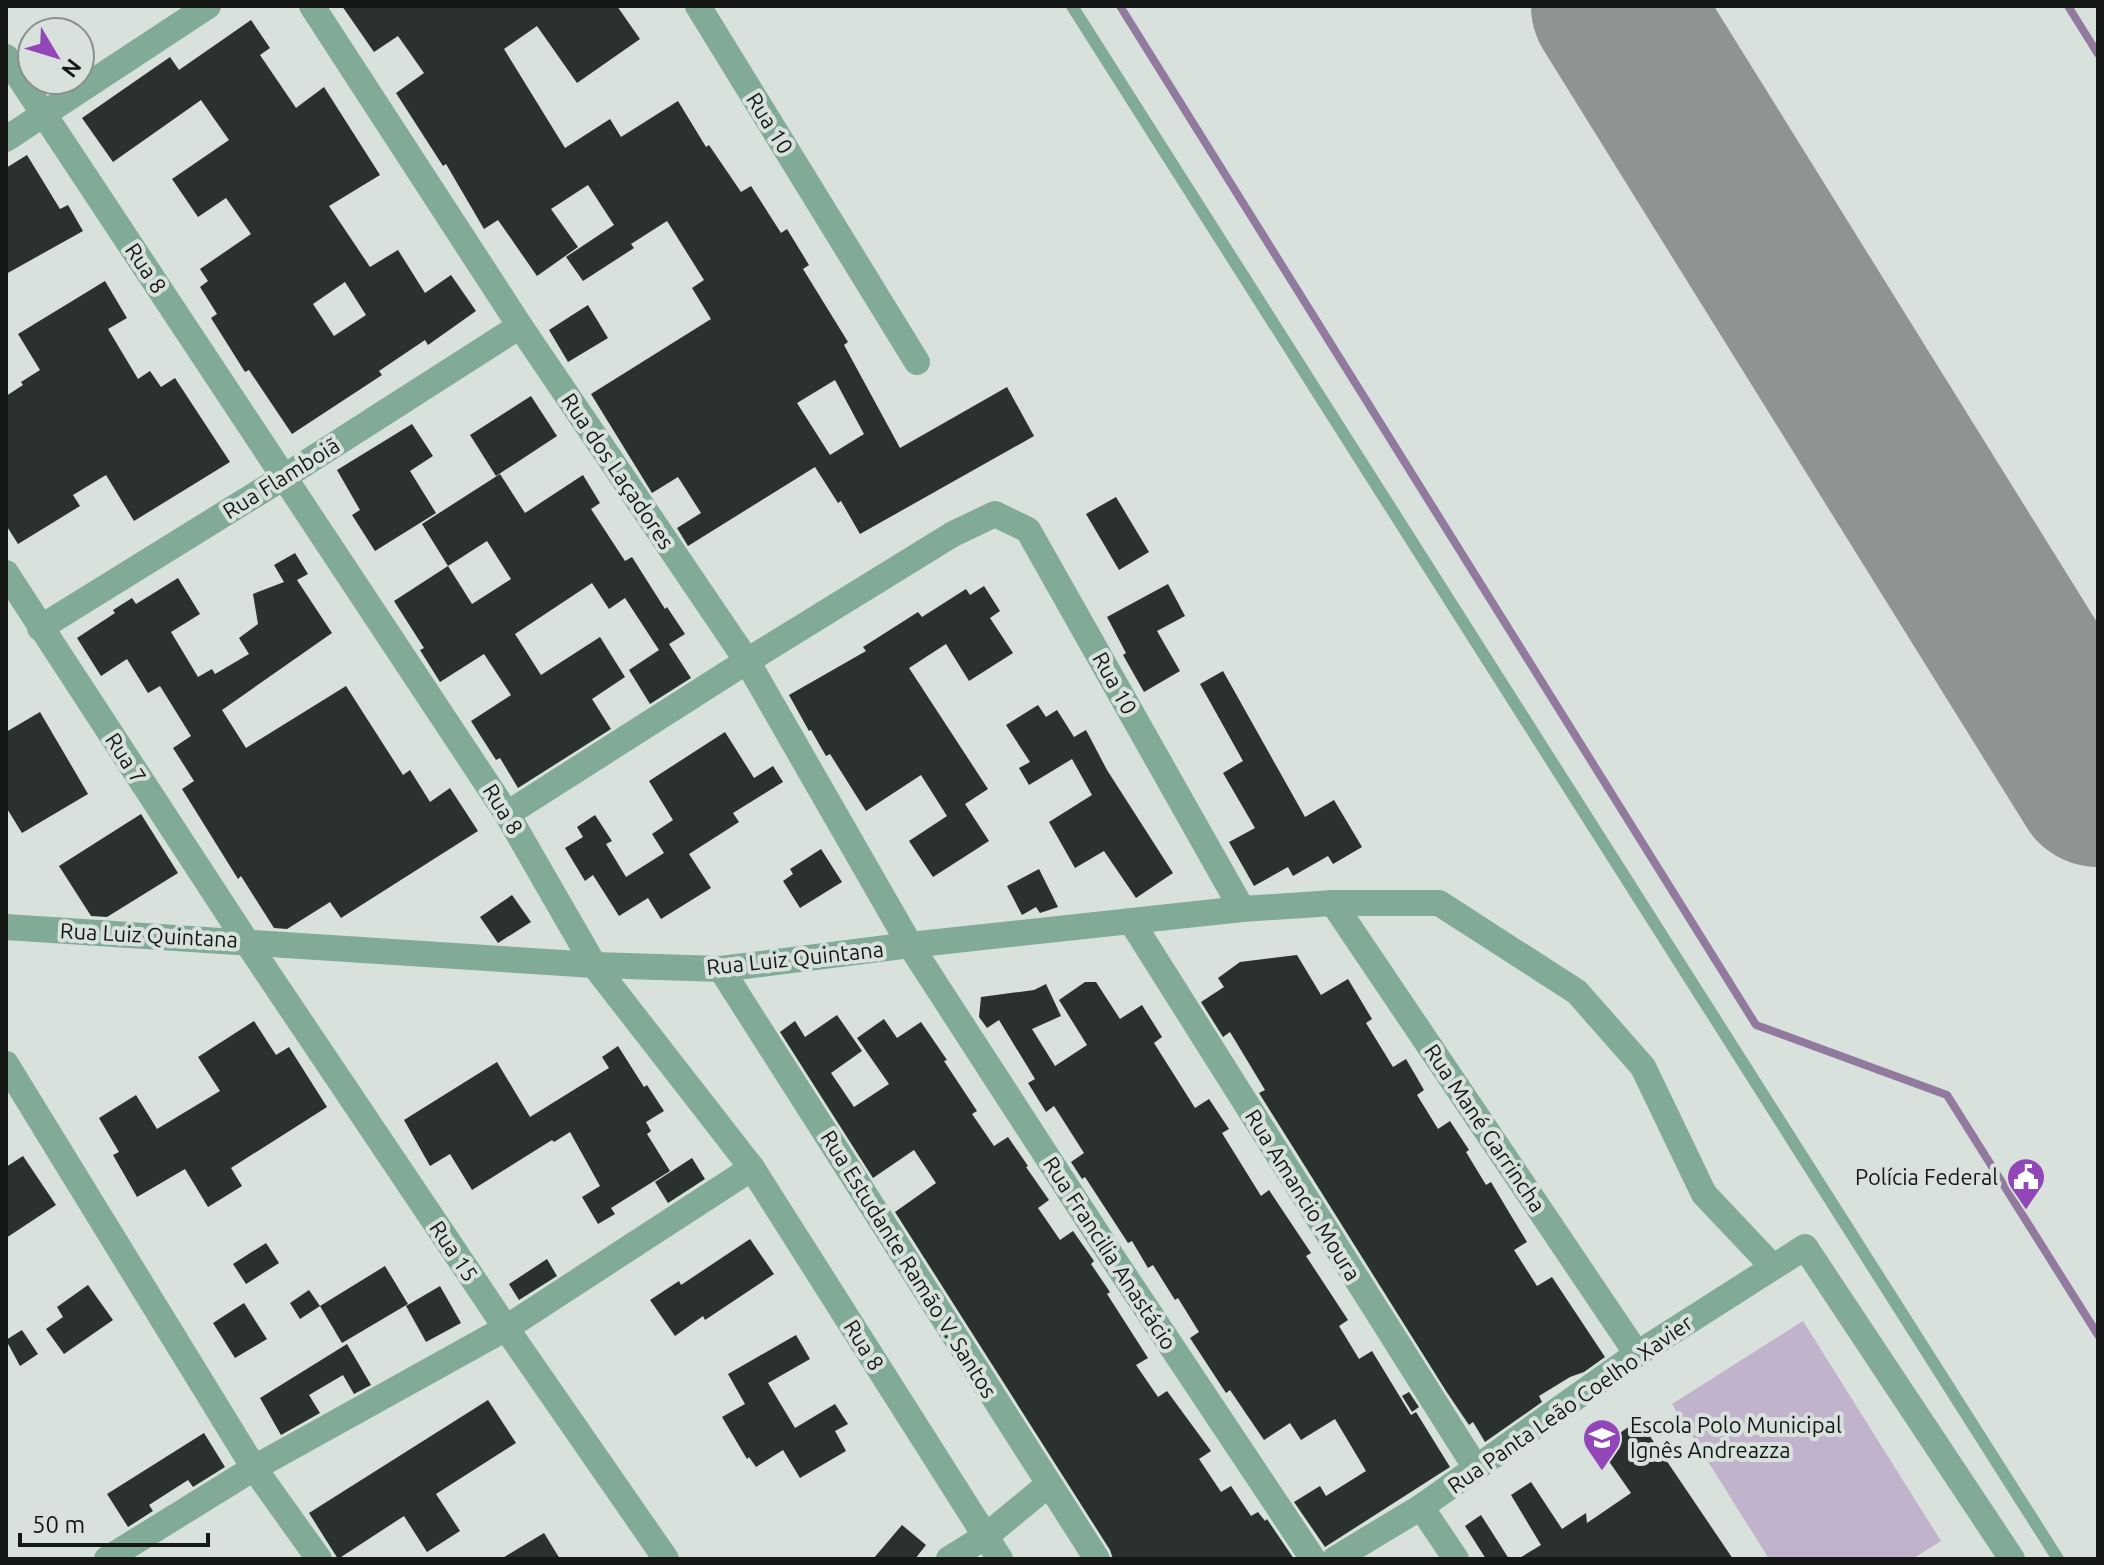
<svg xmlns="http://www.w3.org/2000/svg" width="2104" height="1565" viewBox="0 0 2104 1565" font-family="Ubuntu,sans-serif">
	<rect width="100%" height="100%" fill="#d8e1dc"/>
	<path fill="#c2b3cc" d="M1803 1321 1941 1541 1912 1559H1769L1672 1404Z"/>
	<g fill="none" stroke-linecap="round" stroke-linejoin="round">
		<g stroke="#917a9e" stroke-width="8">
			<path d="M1120 6 1756 1025 1947 1095 2098 1335"/>
			<path d="M2068 6 2098 54"/>
		</g>
		<path stroke="#8e9490" stroke-width="168" d="M1615 6 2098 783"/>
	</g>
	<g fill="#2a312e" fill-rule="evenodd">
		<path d="M342 6H617L640 39 577 83 537 26 504 49 565 148 610 119 621 137 678 101 706 147 709 145 741 192 751 186 781 233 787 229 809 265 803 269 848 342 844 345 900 448 1007 387 1034 436 860 534 841 501 838 503 815 467 688 546 677 528 701 513 678 477 652 493 591 394 711 319 692 288 704 280 667 221 631 244 634 248 583 281 566 257 614 225 588 185 551 209 578 247 537 276 498 220 484 229 446 164 443 166 396 93 424 73 398 36 374 52ZM835 380 864 434 830 455 797 403Z"/>
		<path d="M251 20 270 48 260 55 296 108 324 87 380 175 329 206 370 267 398 250 425 293 451 275 476 311 428 345 425 340 379 371 382 375 292 434 249 370 245 372 211 318 217 314 200 287 208 281 200 269 251 234 226 198 198 217 172 179 229 140 201 100 113 162 82 118 170 57 179 70ZM345 282 366 315 334 336 313 304Z"/>
		<path d="M27 155 60 209 68 205 83 231 6 274V168Z"/>
		<path d="M105 281 127 318 108 329 138 379 150 371 161 387 175 378 230 462 134 521 106 475 73 495 80 506 18 544 6 525V396L23 385 21 382 40 370 18 334Z"/>
		<path d="M588 305 608 338 568 362 549 330Z"/>
		<path d="M531 396 557 436 496 476 470 435Z"/>
		<path d="M412 424 433 456 410 471 436 513 375 551 352 515 360 510 337 470Z"/>
		<path d="M500 474 525 513 583 475 600 503 591 509 625 561 632 557 665 609 667 607 685 634 669 644 691 678 650 704 629 670 659 650 625 598 609 609 592 583 515 634 541 675 600 637 625 677 592 699 611 729 518 788 500 758 496 760 471 721 511 695 484 654 440 682 420 650 424 648 394 601 448 566 422 524ZM487 541 511 579 472 604 448 566Z"/>
		<path d="M1116 497 1149 552 1119 570 1086 514Z"/>
		<path d="M295 553 308 574 297 580 332 633 222 710 246 748 346 686 403 775 410 770 430 802 450 788 478 831 341 918 330 902 287 929 274 928 241 876 238 879 182 789 194 781 173 748 191 736 160 686 148 693 127 659 101 676 77 638 115 613 113 610 132 598 136 604 178 578 200 614 171 632 198 677 212 669 215 674 249 654 239 638 258 624 253 594 284 582 274 565Z"/>
		<path d="M1168 584 1185 616 1157 631 1180 671 1144 692 1123 655 1126 653 1107 617Z"/>
		<path d="M984 586 1000 611 990 618 1013 653 969 681 946 644 909 668 988 789 965 804 989 841 933 877 909 841 947 816 921 775 866 811 830 754 826 756 811 730 809 731 789 695 866 651 863 647 918 612 922 617 966 589 970 595Z"/>
		<path d="M1223 671 1305 817 1334 800 1362 847 1333 864 1328 856 1293 876 1288 867 1254 886 1229 842 1255 828 1223 773 1243 761 1200 684Z"/>
		<path d="M1038 705 1046 717 1057 710 1074 737 1086 730 1107 770 1173 873 1136 898 1104 851 1075 868 1049 822 1092 795 1072 759 1029 785 1019 768 1030 762 1006 725Z"/>
		<path d="M40 712 88 794 22 833 6 807V732Z"/>
		<path d="M725 732 754 778 773 766 783 782 733 813 739 822 689 854 711 888 661 919 648 898 619 916 593 875 585 881 565 848 583 837 577 827 595 815 612 841 606 844 626 877 664 853 652 834 673 820 649 781Z"/>
		<path d="M141 814 178 873 107 917 91 916 59 866Z"/>
		<path d="M821 849 842 882 800 908 783 881 793 874 790 869Z"/>
		<path d="M1039 869 1058 907 1040 913 1036 907 1022 915 1007 886Z"/>
		<path d="M512 895 531 922 498 943 480 917Z"/>
		<path d="M1297 955 1321 995 1348 979 1372 1019 1366 1023 1393 1067 1406 1059 1424 1090 1417 1095 1438 1129 1450 1121 1469 1150 1466 1152 1486 1185 1491 1182 1510 1214 1527 1242 1514 1250 1537 1286 1552 1277 1605 1357 1584 1372 1570 1377 1539 1396 1542 1402 1485 1442 1473 1422 1469 1425 1446 1391 1259 1093 1265 1090 1230 1032 1223 1037 1201 1002 1224 987 1218 978 1240 962Z"/>
		<path d="M1085 982H1096L1120 1019 1142 1005 1162 1037 1154 1043 1195 1108 1209 1099 1229 1129 1222 1133 1261 1196 1269 1190 1311 1253 1306 1256 1348 1320 1339 1326 1359 1359 1372 1351 1411 1415 1416 1412 1450 1467 1325 1547 1294 1502 1320 1486 1326 1496 1366 1471 1335 1419 1301 1440 1290 1423 1264 1440 1230 1390 1226 1393 1190 1338 1199 1332 1178 1298 1175 1300 1153 1265 1148 1268 1132 1241 1128 1243 1085 1177 1082 1179 1071 1162 1084 1153 1054 1106 1046 1112 1028 1083 1035 1079 999 1020 987 1028 979 1017 981 997 1034 990 1046 984 1061 1016 1032 1029 1055 1066 1087 1045 1059 1000Z"/>
		<path d="M837 1015 862 1051 831 1073 854 1107 889 1084 857 1038 884 1019 897 1038 921 1022 947 1060 944 1061 977 1111 972 1114 994 1146 1008 1137 1028 1166 1026 1167 1049 1200 1038 1208 1060 1240 1073 1231 1094 1261 1091 1264 1110 1292 1107 1294 1148 1358 1136 1365 1158 1397 1167 1391 1211 1451 1199 1459 1221 1492 1231 1486 1251 1516 1258 1512 1265 1521 1267 1519 1294 1559H1113L1110 1550 895 1212 936 1183 914 1150 873 1178 780 1032 795 1021 805 1037Z"/>
		<path d="M254 1021 276 1055 289 1047 327 1107 231 1168 242 1186 208 1207 185 1169 137 1197 113 1155 119 1152 99 1118 136 1095 157 1129 220 1091 198 1057Z"/>
		<path d="M618 1046 644 1087 647 1085 664 1111 646 1122 651 1131 647 1134 670 1171 611 1208 615 1214 598 1224 582 1197 600 1186 570 1132 554 1142 552 1140 472 1190 450 1154 430 1166 404 1120 497 1062 530 1117 609 1068 602 1057Z"/>
		<path d="M23 1156 56 1205 6 1238V1167Z"/>
		<path d="M692 1158 705 1179 668 1203 655 1182Z"/>
		<path d="M750 1239 774 1274 705 1320 703 1316 675 1336 650 1300 679 1281 681 1285Z"/>
		<path d="M266 1243 279 1263 246 1284 233 1264Z"/>
		<path d="M547 1259 557 1276 519 1300 509 1284Z"/>
		<path d="M385 1266 408 1304 342 1343 320 1306Z"/>
		<path d="M88 1285 113 1320 64 1354 46 1329 63 1317 57 1307Z"/>
		<path d="M440 1286 461 1323 426 1342 406 1306Z"/>
		<path d="M309 1290 320 1306 300 1319 290 1303Z"/>
		<path d="M244 1303 267 1339 235 1358 213 1323Z"/>
		<path d="M22 1330 38 1354 20 1366 6 1340Z"/>
		<path d="M796 1335 810 1359 768 1383 795 1428 835 1404 848 1424 835 1431 846 1451 800 1478 783 1450 756 1467 749 1457 747 1459 722 1417 745 1404 728 1374Z"/>
		<path d="M347 1344 371 1385 354 1394 343 1375 309 1395 320 1413 281 1435 260 1398Z"/>
		<path d="M1409 1392 1419 1407 1412 1412 1402 1396Z"/>
		<path d="M488 1400 516 1443 436 1494 460 1531 427 1552 404 1516 338 1559 309 1513Z"/>
		<path d="M1639 1420 1733 1559H1518L1541 1545 1511 1495 1531 1482 1562 1529 1586 1513 1587 1523 1631 1493 1599 1447Z"/>
		<path d="M204 1433 225 1467 193 1487 188 1480 149 1505 153 1511 128 1527 107 1494Z"/>
		<path d="M1481 1515 1509 1559H1486L1465 1526Z"/>
		<path d="M902 1525 926 1545 915 1559H873Z"/>
		<path d="M544 1533 560 1559H501Z"/>
	</g>
	<g fill="none" stroke-linecap="round" stroke-linejoin="round">
		<path stroke="#81ab97" stroke-width="12" d="M1072 6 2058 1559"/>
		<g stroke="#81ab97" stroke-width="26">
			<path d="M312 6 520 326 747 661 910 945 1116 1263 1313 1559"/>
			<path d="M698 6 917 362"/>
			<path d="M6 57 507 814 594 965 752 1168 1000 1559"/>
			<path d="M6 139 208 6"/>
			<path d="M6 573 246 941 506 1328 666 1559"/>
			<path d="M40 628 284 477 520 326"/>
			<path d="M507 814 747 661 953 534 995 514 1028 530 1242 909"/>
			<path d="M1333 903 1637 1354"/>
			<path d="M1131 921 1476 1468"/>
			<path d="M6 927 594 965 721 969 910 945 1242 909 1333 903H1439L1577 992 1643 1067 1704 1194 1773 1267"/>
			<path d="M721 969 1097 1559"/>
			<path d="M6 1064 254 1468 319 1559"/>
			<path d="M1421 1507 1456 1559"/>
			<path d="M107 1559 254 1468 506 1328 752 1168"/>
			<path d="M949 1559 986 1536 1049 1484"/>
			<path d="M1335 1559 1421 1507 1637 1354 1805 1247 2012 1559"/>
		</g>
	</g>
	<defs>
		<g id="civic-pin" transform="scale(2)"><path d="M0 17L-7.5 6A9.5 9.5 0 1 1 7.5 6Z" fill="#9246b7" stroke="#d8e1dc"/><path d="M-.6-6.5H3V-4.5H.6V-3L4-1V1h2V6H-6V1h2V-1L-.6-3ZM-1.2 2.5V6h2.4V2.5Z" fill="#fff"/></g>
		<g id="school-pin" transform="scale(2)"><path d="M0 17L-7.5 6A9.5 9.5 0 1 1 7.5 6Z" fill="#9246b7" stroke="#d8e1dc"/><path d="M0-5L7-2L0 1L-7-2ZM-4 1L0 2.5L4 1V4Q0 6-4 4Z" fill="#fff"/></g>
	</defs>
	<g fill-rule="evenodd">
		<use href="#civic-pin" x="2026" y="1177"/>
		<use href="#school-pin" x="1602" y="1438"/>
	</g>
	<g text-anchor="middle" stroke-width="8" stroke-linejoin="round" paint-order="stroke">
		<g font-size="22" fill="#151816" stroke="#d8e1dc">
			<text transform="translate(770 123) rotate(58)" y="8">Rua 10</text>
			<text transform="translate(146 268) rotate(56)" y="8">Rua 8</text>
			<text transform="translate(618 471) rotate(56)" y="8">Rua dos Laçadores</text>
			<text transform="translate(281 478) rotate(-32)" y="8">Rua Flamboiã</text>
			<text transform="translate(1115 683) rotate(61)" y="8">Rua 10</text>
			<text transform="translate(126 758) rotate(57)" y="8">Rua 7</text>
			<text transform="translate(503 809) rotate(58)" y="8">Rua 8</text>
			<text transform="translate(149 935) rotate(3)" y="8">Rua Luiz Quintana</text>
			<text transform="translate(795 958) rotate(-6)" y="8">Rua Luiz Quintana</text>
			<text transform="translate(1485 1128) rotate(56)" y="8">Rua Mané Garrincha</text>
			<text transform="translate(1303 1195) rotate(58)" y="8">Rua Amancio Moura</text>
			<text transform="translate(454 1251) rotate(56)" y="8">Rua 15</text>
			<text transform="translate(1110 1253) rotate(57)" y="8">Rua Francilia Anastácio</text>
			<text transform="translate(909 1264) rotate(58)" y="8">Rua Estudante Ramão V. Santos</text>
			<text transform="translate(864 1345) rotate(58)" y="8">Rua 8</text>
			<text transform="translate(1570 1404) rotate(-35)" y="8">Rua Panta Leão Coelho Xavier</text>
		</g>
		<g font-size="22" fill="#151816" stroke="#d8e1dc" text-anchor="end">
			<text x="1998" y="1185">Polícia Federal</text>
			<text x="1630" y="1433" text-anchor="start">Escola Polo Municipal<tspan x="1630" dy="25">Ignês Andreazza</tspan></text>
		</g>
	</g>
	<rect width="2104" height="1565" fill="none" stroke="#151816" stroke-width="16"/>
	<g transform="translate(56 56) rotate(128)"><circle r="38" fill="#d8e1dc" stroke="#8a918d" stroke-width="2"/>
	<path d="M0-6L14 30L0 20L-14 30Z" fill="#9246b7"/>
	<text y="-12" font-size="22" font-weight="bold" text-anchor="middle" fill="#151816">N</text>
	</g>
	<path d="M20 1533v12h188v-12" fill="none" stroke="#151816" stroke-width="4"/>
	<text x="32" y="1533" font-size="24" fill="#151816" stroke="#d8e1dc" stroke-width="6" paint-order="stroke">50 m</text>
</svg>
